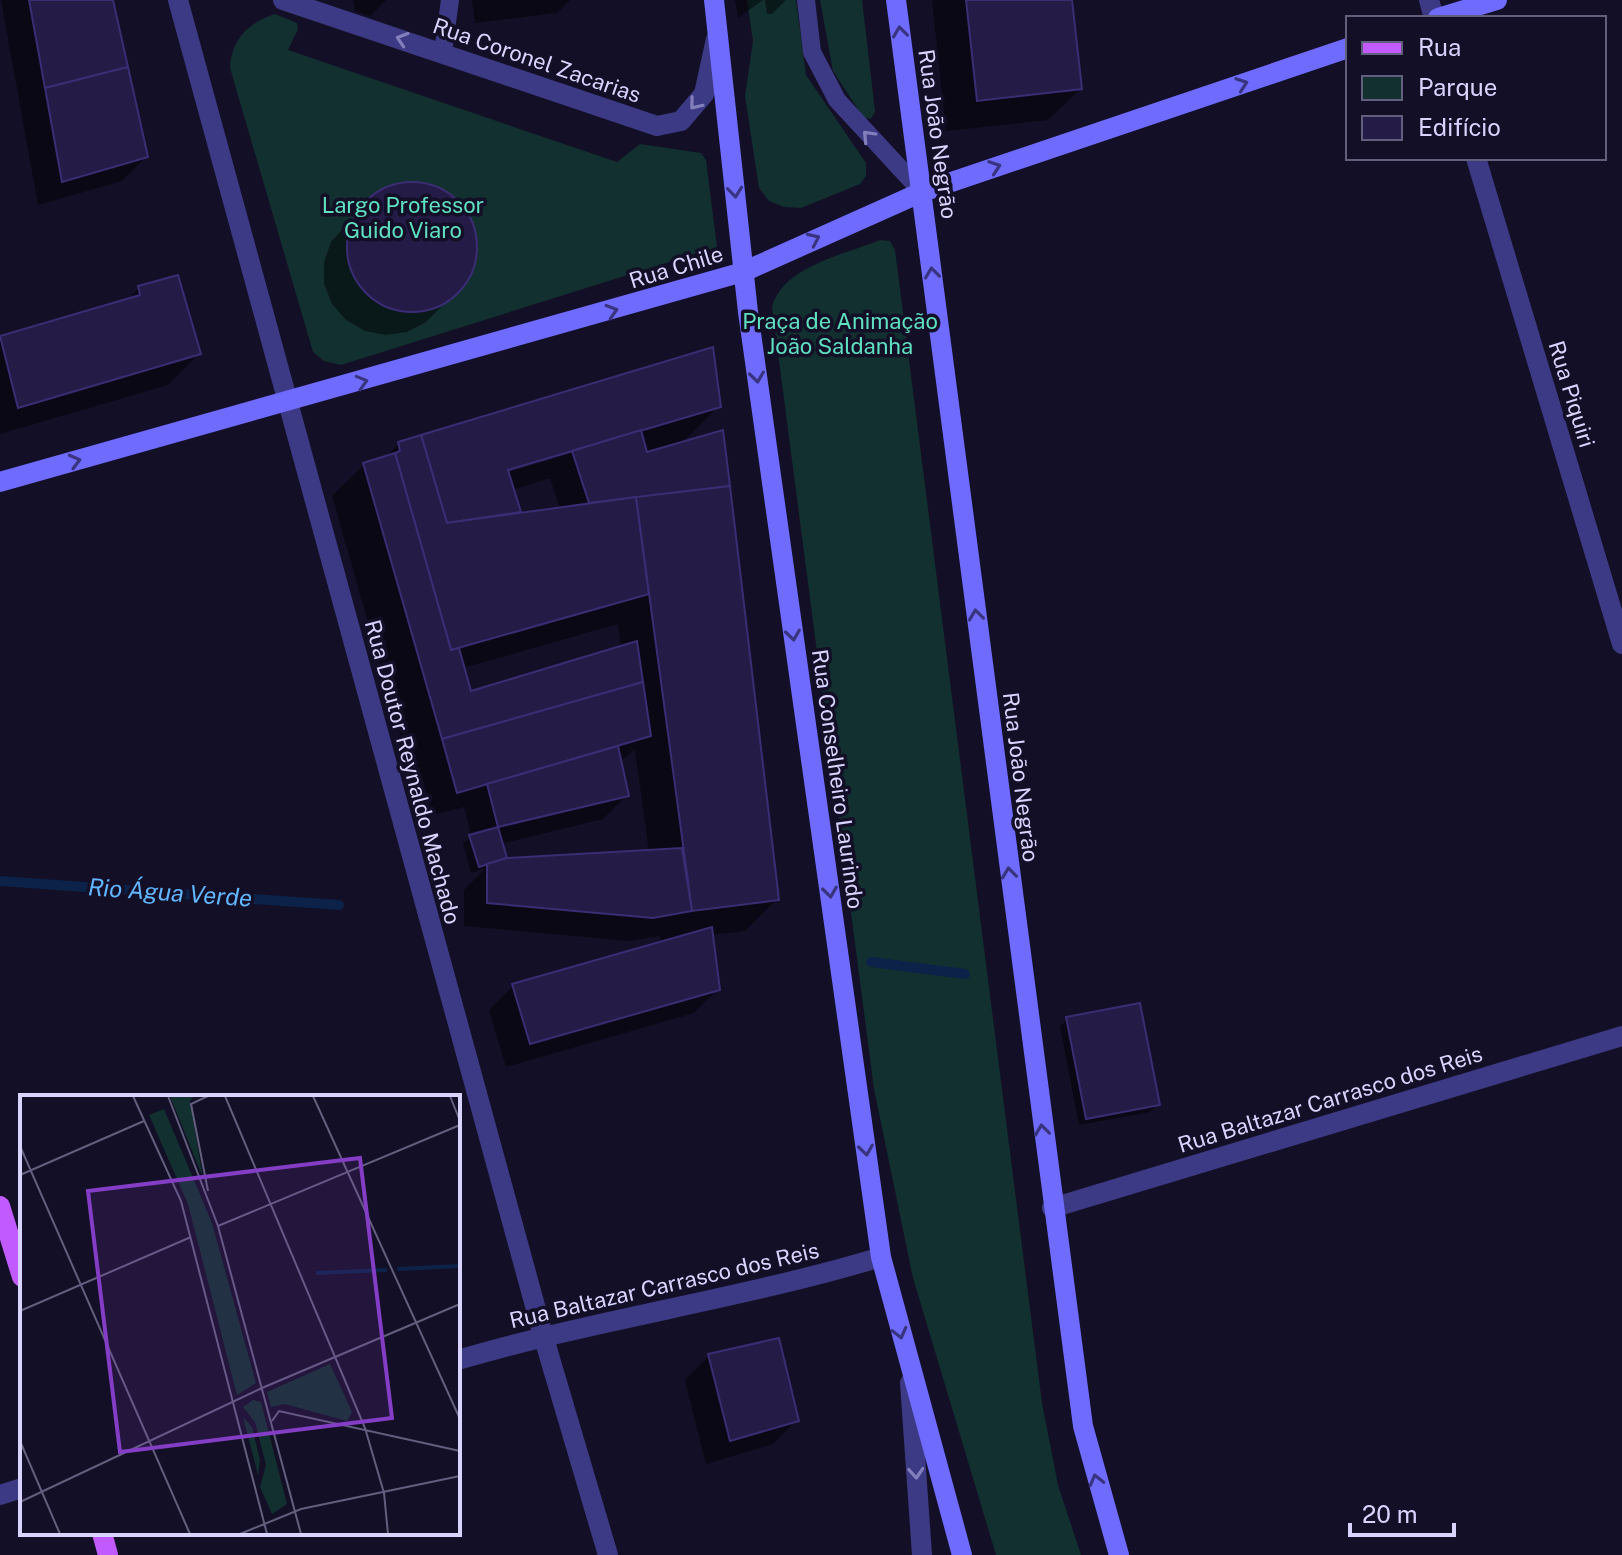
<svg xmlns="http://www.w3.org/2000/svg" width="1622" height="1555" viewBox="0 0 1622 1555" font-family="'Public Sans',sans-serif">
	<rect width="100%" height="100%" fill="#130f26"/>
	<g fill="#12302f">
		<path d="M747 0H796L806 75 866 163V176L860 184 801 208 784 207 769 201 759 188 745 96 753 41Z"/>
		<path d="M820 0H862L875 111 871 119 863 117 833 71Z"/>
		<path d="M275 14 297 23 298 29 288 50 617 162 640 144 701 153 706 160 717 247 341 365 324 361 313 352 230 68C231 40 249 22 275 14Z"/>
		<path d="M880 240 890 241 895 250 1042 1403 1058 1485 1081 1555H996L913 1278 874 1089 772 307C783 266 844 255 880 240Z"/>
	</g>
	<g fill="#0007" fill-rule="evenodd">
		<path d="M1 0H111L146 157 122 181 38 205Z"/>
		<path d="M353 0H386L370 16 355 11Z"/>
		<path d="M472 0H570L557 13 475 23Z"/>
		<path d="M735 0H763L738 18Z"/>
		<path d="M765 0H786L772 14H767Z"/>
		<path d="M932 0H1070L1080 89 1048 120 946 131Z"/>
		<path d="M408 183 428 185 447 194 462 207 472 225 476 244 474 264 465 283 426 322 407 332 386 335 365 331 346 320 332 304 324 284V262L331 242 369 200 387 188Z"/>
		<path d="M139 288 199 354 168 385 0 434V338L125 302Z"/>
		<path d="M719 406 681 444 777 899 745 931 711 935 718 989 694 1013 506 1067 489 1010 513 986 661 944 660 936 628 941 464 926V890L486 868 471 873 463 844 471 836 464 807 433 815 419 767 410 769 332 496 364 465 384 459 399 444ZM579 447 573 453 499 475 498 471ZM550 478 560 509 519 514 512 490ZM618 624 621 648 470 694 463 668ZM635 750 649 852 506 860 501 844 603 819 626 796 620 761Z"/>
		<path d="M1067 1019 1158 1104 1150 1112 1079 1125 1060 1027Z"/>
		<path d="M709 1356 797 1420 773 1444 706 1464 685 1380Z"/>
	</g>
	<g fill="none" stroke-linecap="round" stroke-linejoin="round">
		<g stroke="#0c2248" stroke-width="10">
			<path d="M0 881 339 905"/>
			<path d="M871 962 965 974"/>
		</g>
	</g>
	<g fill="#241b47" stroke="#3b2d73" stroke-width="2">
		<path d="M29 0H113L128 67 45 88Z"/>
		<path d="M966 0H1072L1082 89 977 101Z"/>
		<path d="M128 67 148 157 62 182 45 88Z"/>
		<circle cx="412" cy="247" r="65"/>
		<path d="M178 275 201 354 18 408 0 336 140 295 138 286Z"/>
		<path d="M713 347 721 407 508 470 521 512 447 523 421 435Z"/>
		<path d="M641 430 647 452 723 430 730 486 589 503 572 451Z"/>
		<path d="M421 435 447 523 636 497 649 594 451 650 395 453 400 451 398 442Z"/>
		<path d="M395 453 451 650 459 648 471 691 637 641 643 682 442 739 363 463Z"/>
		<path d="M730 486 779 900 692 911 636 497Z"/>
		<path d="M643 682 651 736 457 793 442 739Z"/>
		<path d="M618 746 629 796 498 827 487 784Z"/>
		<path d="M498 827 507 858 479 867 469 835Z"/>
		<path d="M682 848 692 911 653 918 487 903V864L507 858Z"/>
		<path d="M712 927 720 990 530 1044 512 984Z"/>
		<path d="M1140 1003 1160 1105 1086 1119 1066 1017Z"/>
		<path d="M779 1338 799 1421 730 1441 708 1354Z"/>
	</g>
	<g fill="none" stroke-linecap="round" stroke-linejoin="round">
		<g stroke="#3d3a85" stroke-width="18">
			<path d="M806 0 812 52 837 100 922 192"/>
			<path d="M443 52 450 0"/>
		</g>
		<g stroke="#3d3a85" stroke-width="20">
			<path d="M178 0 543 1335 608 1555"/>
			<path d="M283 0 657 126 681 121 704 94 716 39"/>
			<path d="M1429 0 1434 18"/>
			<path d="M1476 158 1622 644"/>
			<path d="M1052 1208 1622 1036"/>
			<path d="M458 1360C597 1319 742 1299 881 1257"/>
			<path d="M910 1383 922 1555"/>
			<path d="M0 1495 22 1488"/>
		</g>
		<g stroke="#6f6bff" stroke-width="20">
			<path d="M714 0 748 312 881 1257 962 1555"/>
			<path d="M896 0 1083 1426 1119 1555"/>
			<path d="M1438 18 1497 0"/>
			<path d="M0 482 743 272 922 192 1348 48"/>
		</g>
		<g stroke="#c25bff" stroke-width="20">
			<path d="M0 1206 22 1277"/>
			<path d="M102 1533 108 1555"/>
		</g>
	</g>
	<defs><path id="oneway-chevron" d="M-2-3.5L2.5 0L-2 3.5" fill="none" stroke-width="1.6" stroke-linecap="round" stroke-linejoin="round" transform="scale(2)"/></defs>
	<g stroke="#38347d">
		<use href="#oneway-chevron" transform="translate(900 32) rotate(-97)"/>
		<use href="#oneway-chevron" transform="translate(1242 84) rotate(-19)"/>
		<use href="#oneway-chevron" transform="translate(995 167) rotate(-19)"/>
		<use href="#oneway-chevron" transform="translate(735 192) rotate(84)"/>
		<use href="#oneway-chevron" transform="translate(814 239) rotate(-25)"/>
		<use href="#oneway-chevron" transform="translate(932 273) rotate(-97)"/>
		<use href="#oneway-chevron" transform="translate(612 311) rotate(-17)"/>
		<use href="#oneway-chevron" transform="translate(757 377) rotate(82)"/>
		<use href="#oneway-chevron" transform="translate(362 382) rotate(-16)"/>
		<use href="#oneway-chevron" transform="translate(75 461) rotate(-15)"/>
		<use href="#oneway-chevron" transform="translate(976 615) rotate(-97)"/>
		<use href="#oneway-chevron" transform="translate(793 635) rotate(82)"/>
		<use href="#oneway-chevron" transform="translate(1009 873) rotate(-97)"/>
		<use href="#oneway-chevron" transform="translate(830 892) rotate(82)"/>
		<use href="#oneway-chevron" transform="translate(1042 1130) rotate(-97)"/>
		<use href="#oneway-chevron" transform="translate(866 1150) rotate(82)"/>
		<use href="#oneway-chevron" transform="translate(900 1333) rotate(76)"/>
		<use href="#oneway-chevron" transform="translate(1096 1480) rotate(-104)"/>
	</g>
	<g stroke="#837fbc">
		<use href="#oneway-chevron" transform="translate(402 39) rotate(-162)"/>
		<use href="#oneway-chevron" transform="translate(695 104) rotate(129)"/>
		<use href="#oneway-chevron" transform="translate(868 136) rotate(-134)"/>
		<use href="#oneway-chevron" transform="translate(916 1473) rotate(86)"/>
	</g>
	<g text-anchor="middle" stroke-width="7" stroke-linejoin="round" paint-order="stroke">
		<g font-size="22" fill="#d9d4ff" stroke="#130f26">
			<text transform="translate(537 60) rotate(19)" y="8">Rua Coronel Zacarias</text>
			<text transform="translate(938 134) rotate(82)" y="8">Rua João Negrão</text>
			<text transform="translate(676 267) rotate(-17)" y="8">Rua Chile</text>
			<text transform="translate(1572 394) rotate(73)" y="8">Rua Piquiri</text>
			<text transform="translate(413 772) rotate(75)" y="8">Rua Doutor Reynaldo Machado</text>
			<text transform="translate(1021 777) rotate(83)" y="8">Rua João Negrão</text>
			<text transform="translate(838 779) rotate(82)" y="8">Rua Conselheiro Laurindo</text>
			<text transform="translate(1330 1099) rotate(-17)" y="8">Rua Baltazar Carrasco dos Reis</text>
			<text transform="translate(664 1285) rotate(-13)" y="8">Rua Baltazar Carrasco dos Reis</text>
		</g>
		<g font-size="22" fill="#5fe0c0" stroke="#130f26">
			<text x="403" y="213">Largo Professor<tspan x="403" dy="25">Guido Viaro</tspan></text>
			<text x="840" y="329">Praça de Animação<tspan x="840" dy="25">João Saldanha</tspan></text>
		</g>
		<g font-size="24" font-style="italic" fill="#62b6ff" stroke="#130f26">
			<text transform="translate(170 893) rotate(4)" y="8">Rio Água Verde</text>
		</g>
	</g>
	<g transform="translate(20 1095)">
		<rect width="440" height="440" fill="#130f26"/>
		<path d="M150 1H174L170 6 183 83ZM144 14 192 128 236 288 217 300 168 109 129 20ZM310 269 332 317 327 326 265 309 251 312 247 297ZM233 305 241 307 267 409 252 419 240 392 246 370 235 327 223 312ZM223 322 232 332 240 365 238 380Z" fill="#12302f"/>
		<path fill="none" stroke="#0c2248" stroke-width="4" d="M377 174 440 171M296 178 367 175"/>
		<path fill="none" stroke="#625e7d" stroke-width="2" d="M113 1 161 106 247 439M148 1 198 131 281 439M205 1 345 333 364 398 368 439M293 1 440 324M430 1 440 26M0 51 170 439M0 80 124 26M188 96 171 9 188 1M198 131 440 30M0 216 171 142M252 326 259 316 440 356M0 346 40 439M0 407 242 293 440 209M220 439 281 414 440 381"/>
		<path fill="#843dc5" fill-opacity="0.15" stroke="#843dc5" stroke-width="4" d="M340 63 372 323 100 357 68 96Z"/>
		<rect width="440" height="440" fill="none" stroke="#d9d4ff" stroke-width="4"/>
	</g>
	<rect x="1346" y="16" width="260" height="144" fill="#130f26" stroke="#625e7d" stroke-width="2"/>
	<rect x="1362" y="42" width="40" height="12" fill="#c25bff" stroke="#625e7d" stroke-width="2"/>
	<text x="1418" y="56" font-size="24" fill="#d9d4ff">Rua</text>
	<rect x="1362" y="76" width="40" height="24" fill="#12302f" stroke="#625e7d" stroke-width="2"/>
	<text x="1418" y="96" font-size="24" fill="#d9d4ff">Parque</text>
	<rect x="1362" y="116" width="40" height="24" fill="#241b47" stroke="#625e7d" stroke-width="2"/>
	<text x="1418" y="136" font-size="24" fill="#d9d4ff">Edifício</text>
	<path d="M1350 1523v12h104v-12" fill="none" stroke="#d9d4ff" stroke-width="4"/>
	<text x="1362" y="1523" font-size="24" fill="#d9d4ff" stroke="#130f26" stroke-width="6" paint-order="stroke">20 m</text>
</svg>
